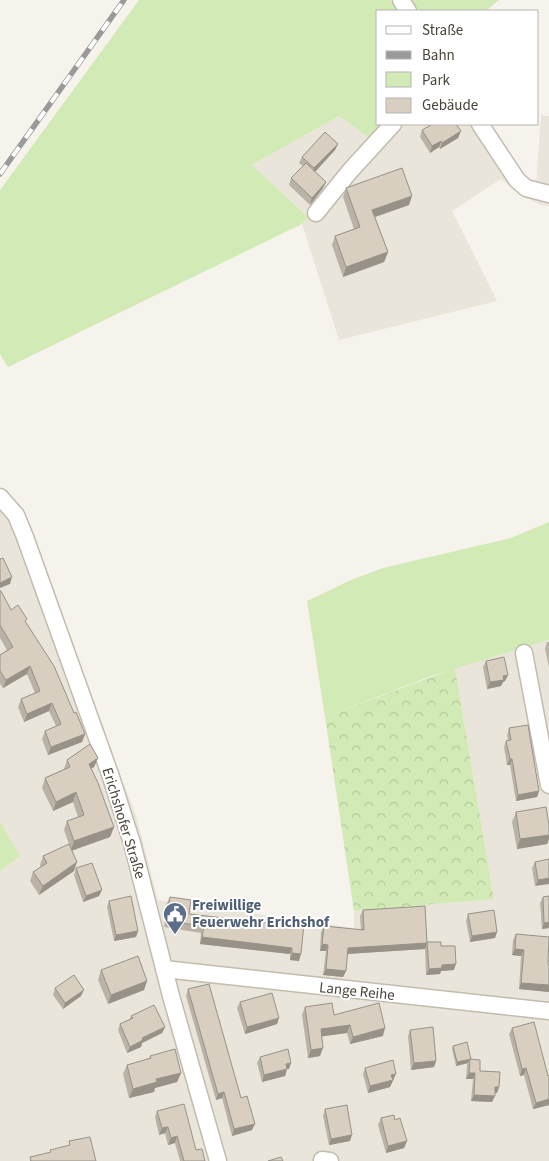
<svg xmlns="http://www.w3.org/2000/svg" width="549" height="1161" viewBox="0 0 549 1161" font-family="'Source Sans 3',sans-serif">
	<defs>
		<pattern id="forest-crowns" width="20" height="18" patternUnits="userSpaceOnUse" patternTransform="scale(1.25)"><rect width="20" height="18" fill="#d2eab5"/><path d="M2 6a3 3 0 1 1 6 0M12 15a3 3 0 1 1 6 0" fill="none" stroke="#b6ca9c"/></pattern>
	</defs>
	<rect width="100%" height="100%" fill="#f6f3ec"/>
	<g fill="#eae5da">
		<path d="M541 115 549 116V206L541 205 519 194 501 179 452 211 497 301 339 340 302 224 308 217 252 165 339 116 371 139 385 124H490L522 175 536 186Z"/>
		<path d="M0 490 75 662 136 815 158 900 354 928V911L494 899 455 668 549 640V1161H0V871L20 856 0 821Z"/>
	</g>
	<g fill="#d2eab5">
		<path d="M139 0H390L398 11H378V124H385L371 139 339 116 252 165 308 217 302 224 8 367 0 354V190Z"/>
		<path d="M411 0H499L486 11H419Z"/>
		<path d="M549 522V640L434 675 325 717 307 601 351 580 383 568 511 538Z"/>
		<path d="M0 821 20 856 0 871Z"/>
	</g>
	<path fill="url(#forest-crowns)" d="M455 668 494 899 354 911 325 717Z"/>
	<g fill="none" stroke-linecap="round" stroke-linejoin="round">
		<g stroke="#c2bbae" stroke-width="19">
			<g id="minor">
				<path d="M401 0 408 11"/>
				<path d="M480 124 517 180 526 188 549 194"/>
				<path d="M316 213 350 171 393 124"/>
				<path d="M0 497 16 515 25 537 110 774 132 843 171 996 218 1161"/>
				<path d="M524 653 549 785"/>
				<path d="M164 969 549 1011"/>
				<path d="M322 1160 330 1161"/>
			</g>
		</g>
		<use href="#minor" stroke="#fff" stroke-width="16"/>
		<g stroke="#9a9a9a" stroke-width="5.5">
			<path id="rail" d="M0 174 124 0"/>
		</g>
		<use href="#rail" stroke="#fff" stroke-width="4" stroke-dasharray="11" stroke-linecap="butt"/>
	</g>
	<g fill="#bab2a6">
		<path d="M430 124H456L461 131 458 138 440 149 439 147 430 153 420 137 422 130 429 127Z"/>
		<path d="M338 144 335 150 315 172 326 182 323 188 310 205 289 185 291 178 303 166 299 163 302 157Z"/>
		<path d="M346 188 409 205 375 217 388 252 384 262 343 277 332 245 335 236 354 229 343 197Z"/>
		<path d="M0 591 11 610 26 622 85 734 82 742 48 755 42 739 45 731 56 726 49 711 24 722 18 707 21 699 35 693 27 674 3 688 0 684V655L7 650 0 638Z"/>
		<path d="M547 642H549V667L545 649Z"/>
		<path d="M486 661 508 675 505 681 503 682 501 686 487 689 483 667Z"/>
		<path d="M509 728 539 791 537 797 516 801 510 765H507L504 747 506 741 508 740 507 735Z"/>
		<path d="M98 758 94 767 91 769 114 827 110 837 72 850 74 871 39 895 30 881 33 872 41 867 40 865 43 856 69 844 64 830 67 821 78 817 73 802 53 811 42 788 45 778 64 769 67 760Z"/>
		<path d="M516 812 549 825V839L547 844 517 849 512 822Z"/>
		<path d="M549 859 535 886 532 868 535 862Z"/>
		<path d="M76 868 99 896 83 902 74 875Z"/>
		<path d="M549 896V928L542 929 540 903 543 897Z"/>
		<path d="M170 897 189 914 293 926 294 922 299 961 290 960V954L200 944 201 933 164 927 167 903Z"/>
		<path d="M109 901 138 931 136 937 114 941 107 907Z"/>
		<path d="M363 910 427 943 441 946 454 970 441 971 440 974 426 975 425 949 347 954 346 971 343 977 323 975 326 951H320L321 932 324 926 361 930 360 916Z"/>
		<path d="M468 914 497 932 495 938 470 942 466 921Z"/>
		<path d="M516 934 548 964 549 965V992L519 989 521 956 512 955 513 940Z"/>
		<path d="M101 970 147 981 144 990 108 1004 98 980Z"/>
		<path d="M55 988 81 996 63 1009 53 995Z"/>
		<path d="M188 989 241 1098 252 1130 232 1136 222 1098 216 1100 186 996Z"/>
		<path d="M240 1002 279 1018 277 1024 245 1034 237 1008Z"/>
		<path d="M305 1007 334 1015 383 1036 350 1044 347 1033 322 1036 320 1056 308 1058 302 1015Z"/>
		<path d="M131 1016 165 1027 162 1033 142 1043 141 1047 127 1053 118 1030 120 1024 130 1019Z"/>
		<path d="M512 1028 548 1076 549 1075V1105L533 1109 524 1075 520 1076 509 1034Z"/>
		<path d="M410 1030 436 1061 434 1067 411 1070 408 1036Z"/>
		<path d="M453 1046 471 1059 480 1071 499 1087 497 1093H495L492 1102 471 1101 473 1079H466L467 1065 468 1063 456 1066 452 1049Z"/>
		<path d="M150 1056 181 1073 177 1082 155 1088 154 1092 129 1098 123 1074 127 1065 149 1059Z"/>
		<path d="M260 1057 289 1069H287L285 1076 262 1082 257 1063Z"/>
		<path d="M365 1068 394 1080H393L390 1087 368 1093 363 1074Z"/>
		<path d="M325 1109 350 1141 329 1145 323 1116Z"/>
		<path d="M157 1111 196 1150 205 1161H180L175 1143 168 1145 165 1133 159 1135 155 1117Z"/>
		<path d="M381 1118 395 1120 407 1141 404 1148 386 1153 378 1125Z"/>
	</g>
	<g fill="#979187">
		<path d="M461 131 458 138 440 149 442 143Z"/>
		<path d="M441 141 439 147 430 153 432 146Z"/>
		<path d="M338 144 335 150 312 175 314 168Z"/>
		<path d="M326 182 323 188 310 205 312 198Z"/>
		<path d="M412 196 409 205 369 219 372 210Z"/>
		<path d="M388 252 384 262 343 277 346 267Z"/>
		<path d="M12 577 10 584 0 588V583Z"/>
		<path d="M30 666 27 674 3 688 6 680Z"/>
		<path d="M508 675 505 681 503 682 501 686 487 689 490 682 503 676Z"/>
		<path d="M52 703 49 711 24 722 27 714Z"/>
		<path d="M85 734 82 742 48 755 51 747Z"/>
		<path d="M98 758 94 767 85 773 89 764Z"/>
		<path d="M510 759H512L510 765H507Z"/>
		<path d="M539 791 537 797 516 801 518 795Z"/>
		<path d="M76 792 73 802 53 811 56 802Z"/>
		<path d="M114 827 110 837 71 851 74 841Z"/>
		<path d="M549 835V839L547 844 517 849 520 839Z"/>
		<path d="M77 862 74 871 39 895 43 886Z"/>
		<path d="M549 878V884L535 886 538 880Z"/>
		<path d="M102 890 99 896 83 902 86 896Z"/>
		<path d="M549 922V928L542 929 544 923Z"/>
		<path d="M138 931 136 937 114 941 116 935Z"/>
		<path d="M497 932 495 938 470 942 472 936Z"/>
		<path d="M202 937 292 948 290 954 200 944Z"/>
		<path d="M427 943 425 949 346 954 348 948Z"/>
		<path d="M322 944 328 945 326 951H320Z"/>
		<path d="M515 949 524 950 521 956 512 955Z"/>
		<path d="M292 953 301 954 299 961 290 960Z"/>
		<path d="M456 964 454 970 441 971 440 974 426 975 429 969 442 965Z"/>
		<path d="M326 969 346 971 343 977 323 975Z"/>
		<path d="M147 981 144 990 108 1004 111 995Z"/>
		<path d="M521 983 549 985V992L519 989Z"/>
		<path d="M84 990 81 996 63 1009 65 1003Z"/>
		<path d="M279 1018 277 1024 245 1034 247 1027Z"/>
		<path d="M350 1025 347 1033 318 1037 321 1029Z"/>
		<path d="M165 1027 162 1033 142 1043 141 1047 127 1053 130 1047 142 1038Z"/>
		<path d="M385 1028 383 1036 350 1044 353 1037Z"/>
		<path d="M323 1048 320 1056 308 1058 311 1050Z"/>
		<path d="M469 1059 468 1063 456 1066 457 1062Z"/>
		<path d="M436 1061 434 1067 411 1070 414 1063Z"/>
		<path d="M291 1063 289 1069H287L285 1076 262 1082 264 1075 286 1064Z"/>
		<path d="M526 1068 524 1075 520 1076 522 1069Z"/>
		<path d="M181 1073 177 1082 155 1088 154 1092 129 1098 133 1089 156 1079Z"/>
		<path d="M469 1073H475L473 1079H466Z"/>
		<path d="M396 1074 390 1087 368 1093 370 1086 391 1075Z"/>
		<path d="M495 1087H499L497 1093H493Z"/>
		<path d="M224 1092 222 1098 216 1100 218 1094Z"/>
		<path d="M474 1095 495 1096 492 1102 471 1101Z"/>
		<path d="M549 1099V1105L533 1109 536 1103Z"/>
		<path d="M255 1124 252 1130 232 1136 234 1129Z"/>
		<path d="M168 1127 165 1133 159 1135 162 1128Z"/>
		<path d="M352 1135 350 1141 329 1145 331 1139Z"/>
		<path d="M177 1136 175 1143 168 1145 171 1138Z"/>
		<path d="M407 1141 404 1148 386 1153 388 1146Z"/>
	</g>
	<g fill="#d8cfc1" stroke="#979187">
		<path d="M430 124H456L461 131 442 143 441 141 432 146 422 130 431 125Z"/>
		<path d="M325 132 338 144 314 168 302 157Z"/>
		<path d="M306 163 326 182 312 198 291 178Z"/>
		<path d="M402 168 412 196 372 210 388 252 346 267 335 236 360 227 346 188Z"/>
		<path d="M3 558 12 577 0 583V559Z"/>
		<path d="M0 591H1L11 610 18 605 27 619 25 621 54 666 74 713 76 712 85 734 51 747 45 731 61 724 52 703 27 714 21 699 40 691 30 666 6 680 0 671V655L13 647 0 625Z"/>
		<path d="M504 657 508 675 503 676 504 680 490 682 486 661Z"/>
		<path d="M528 725 539 791 518 795 512 759H510L506 741 511 740 509 728Z"/>
		<path d="M90 744 98 758 89 764 98 783 114 827 74 841 67 821 84 815 76 792 56 802 45 778 70 767 67 760Z"/>
		<path d="M546 807 549 825V835L520 839 516 812Z"/>
		<path d="M69 844 77 862 43 886 33 872 47 863 43 856Z"/>
		<path d="M549 859V878L538 880 535 862Z"/>
		<path d="M92 863 102 890 86 896 76 868Z"/>
		<path d="M131 896 138 931 116 935 109 901Z"/>
		<path d="M549 896V922L544 923 543 897Z"/>
		<path d="M170 897 191 900 189 914 294 926V922L304 923 301 954 292 953V948L202 937 204 926 166 921Z"/>
		<path d="M425 906 427 943 348 948 346 971 326 969 328 945 322 944 324 926 364 930 363 910Z"/>
		<path d="M494 910 497 932 472 936 468 914Z"/>
		<path d="M516 934 549 937 548 964 549 965V985L521 983 524 950 515 949Z"/>
		<path d="M427 942H441V946H455L456 964 442 965V968L429 969Z"/>
		<path d="M138 956 147 981 111 995 101 970Z"/>
		<path d="M74 975 84 990 65 1003 55 988Z"/>
		<path d="M209 984 241 1098 247 1096 255 1124 234 1129 224 1092 218 1094 188 989Z"/>
		<path d="M272 993 279 1018 247 1027 240 1002Z"/>
		<path d="M332 1003 334 1015 379 1003 385 1028 353 1037 350 1025 321 1029 323 1048 311 1050 305 1007Z"/>
		<path d="M154 1005 165 1027 142 1038 143 1040 130 1047 120 1024 133 1018 131 1016Z"/>
		<path d="M534 1022 548 1076 549 1075V1099L536 1103 526 1068 522 1069 512 1028Z"/>
		<path d="M433 1027 436 1061 414 1063 410 1030Z"/>
		<path d="M467 1042 471 1059 457 1062 453 1046Z"/>
		<path d="M175 1049 181 1073 156 1079 157 1082 133 1089 127 1065 151 1058 150 1056Z"/>
		<path d="M288 1049 291 1063 286 1064 287 1069 264 1075 260 1057Z"/>
		<path d="M470 1059 480 1060V1071L500 1072 499 1087H495V1096L474 1095 475 1073H469Z"/>
		<path d="M393 1060 396 1074 391 1075 393 1080 370 1086 365 1068Z"/>
		<path d="M184 1104 196 1150 202 1149 205 1161H184L177 1136 171 1138 168 1127 162 1128 157 1111Z"/>
		<path d="M347 1105 352 1135 331 1139 325 1109Z"/>
		<path d="M394 1115 395 1120 400 1118 407 1141 388 1146 381 1118Z"/>
		<path d="M90 1137 96 1161H30H31L30 1157 51 1152 50 1150 70 1145 69 1141Z"/>
		<path d="M281 1157 283 1161H268Z"/>
	</g>
	<defs>
		<g id="civic-pin" transform="scale(1.25)"><path d="M0 17L-7.5 6A9.5 9.5 0 1 1 7.5 6Z" fill="#5c6f8a" stroke="#fff"/><path d="M-.6-6.5H3V-4.5H.6V-3L4-1V1h2V6H-6V1h2V-1L-.6-3ZM-1.2 2.5V6h2.4V2.5Z" fill="#fff"/></g>
	</defs>
	<g fill-rule="evenodd">
		<use href="#civic-pin" x="175" y="914"/>
	</g>
	<g text-anchor="middle" stroke-width="4" stroke-linejoin="round" paint-order="stroke">
		<g font-size="15" fill="#4b4439" stroke="#fff">
			<text transform="translate(124 823) rotate(73)" y="5">Erichshofer Straße</text>
			<text transform="translate(357 991) rotate(6)" y="5">Lange Reihe</text>
		</g>
		<g font-size="15" font-weight="bold" fill="#4e5e75" stroke="#fff" text-anchor="start">
			<text x="192" y="910">Freiwillige<tspan x="192" dy="17">Feuerwehr Erichshof</tspan></text>
		</g>
	</g>
	<rect x="376" y="10" width="162" height="115" fill="#ffffff" stroke="#b7b4b0"/>
	<rect x="386" y="26" width="25" height="8" fill="#ffffff" stroke="#b7b4b0"/>
	<text x="422" y="35" font-size="15" fill="#4b4439">Straße</text>
	<rect x="386" y="51" width="25" height="8" fill="#9a9a9a" stroke="#b7b4b0"/>
	<text x="422" y="60" font-size="15" fill="#4b4439">Bahn</text>
	<rect x="386" y="72" width="25" height="15" fill="#d2eab5" stroke="#b7b4b0"/>
	<text x="422" y="85" font-size="15" fill="#4b4439">Park</text>
	<rect x="386" y="98" width="25" height="15" fill="#d8cfc1" stroke="#b7b4b0"/>
	<text x="422" y="110" font-size="15" fill="#4b4439">Gebäude</text>
</svg>
